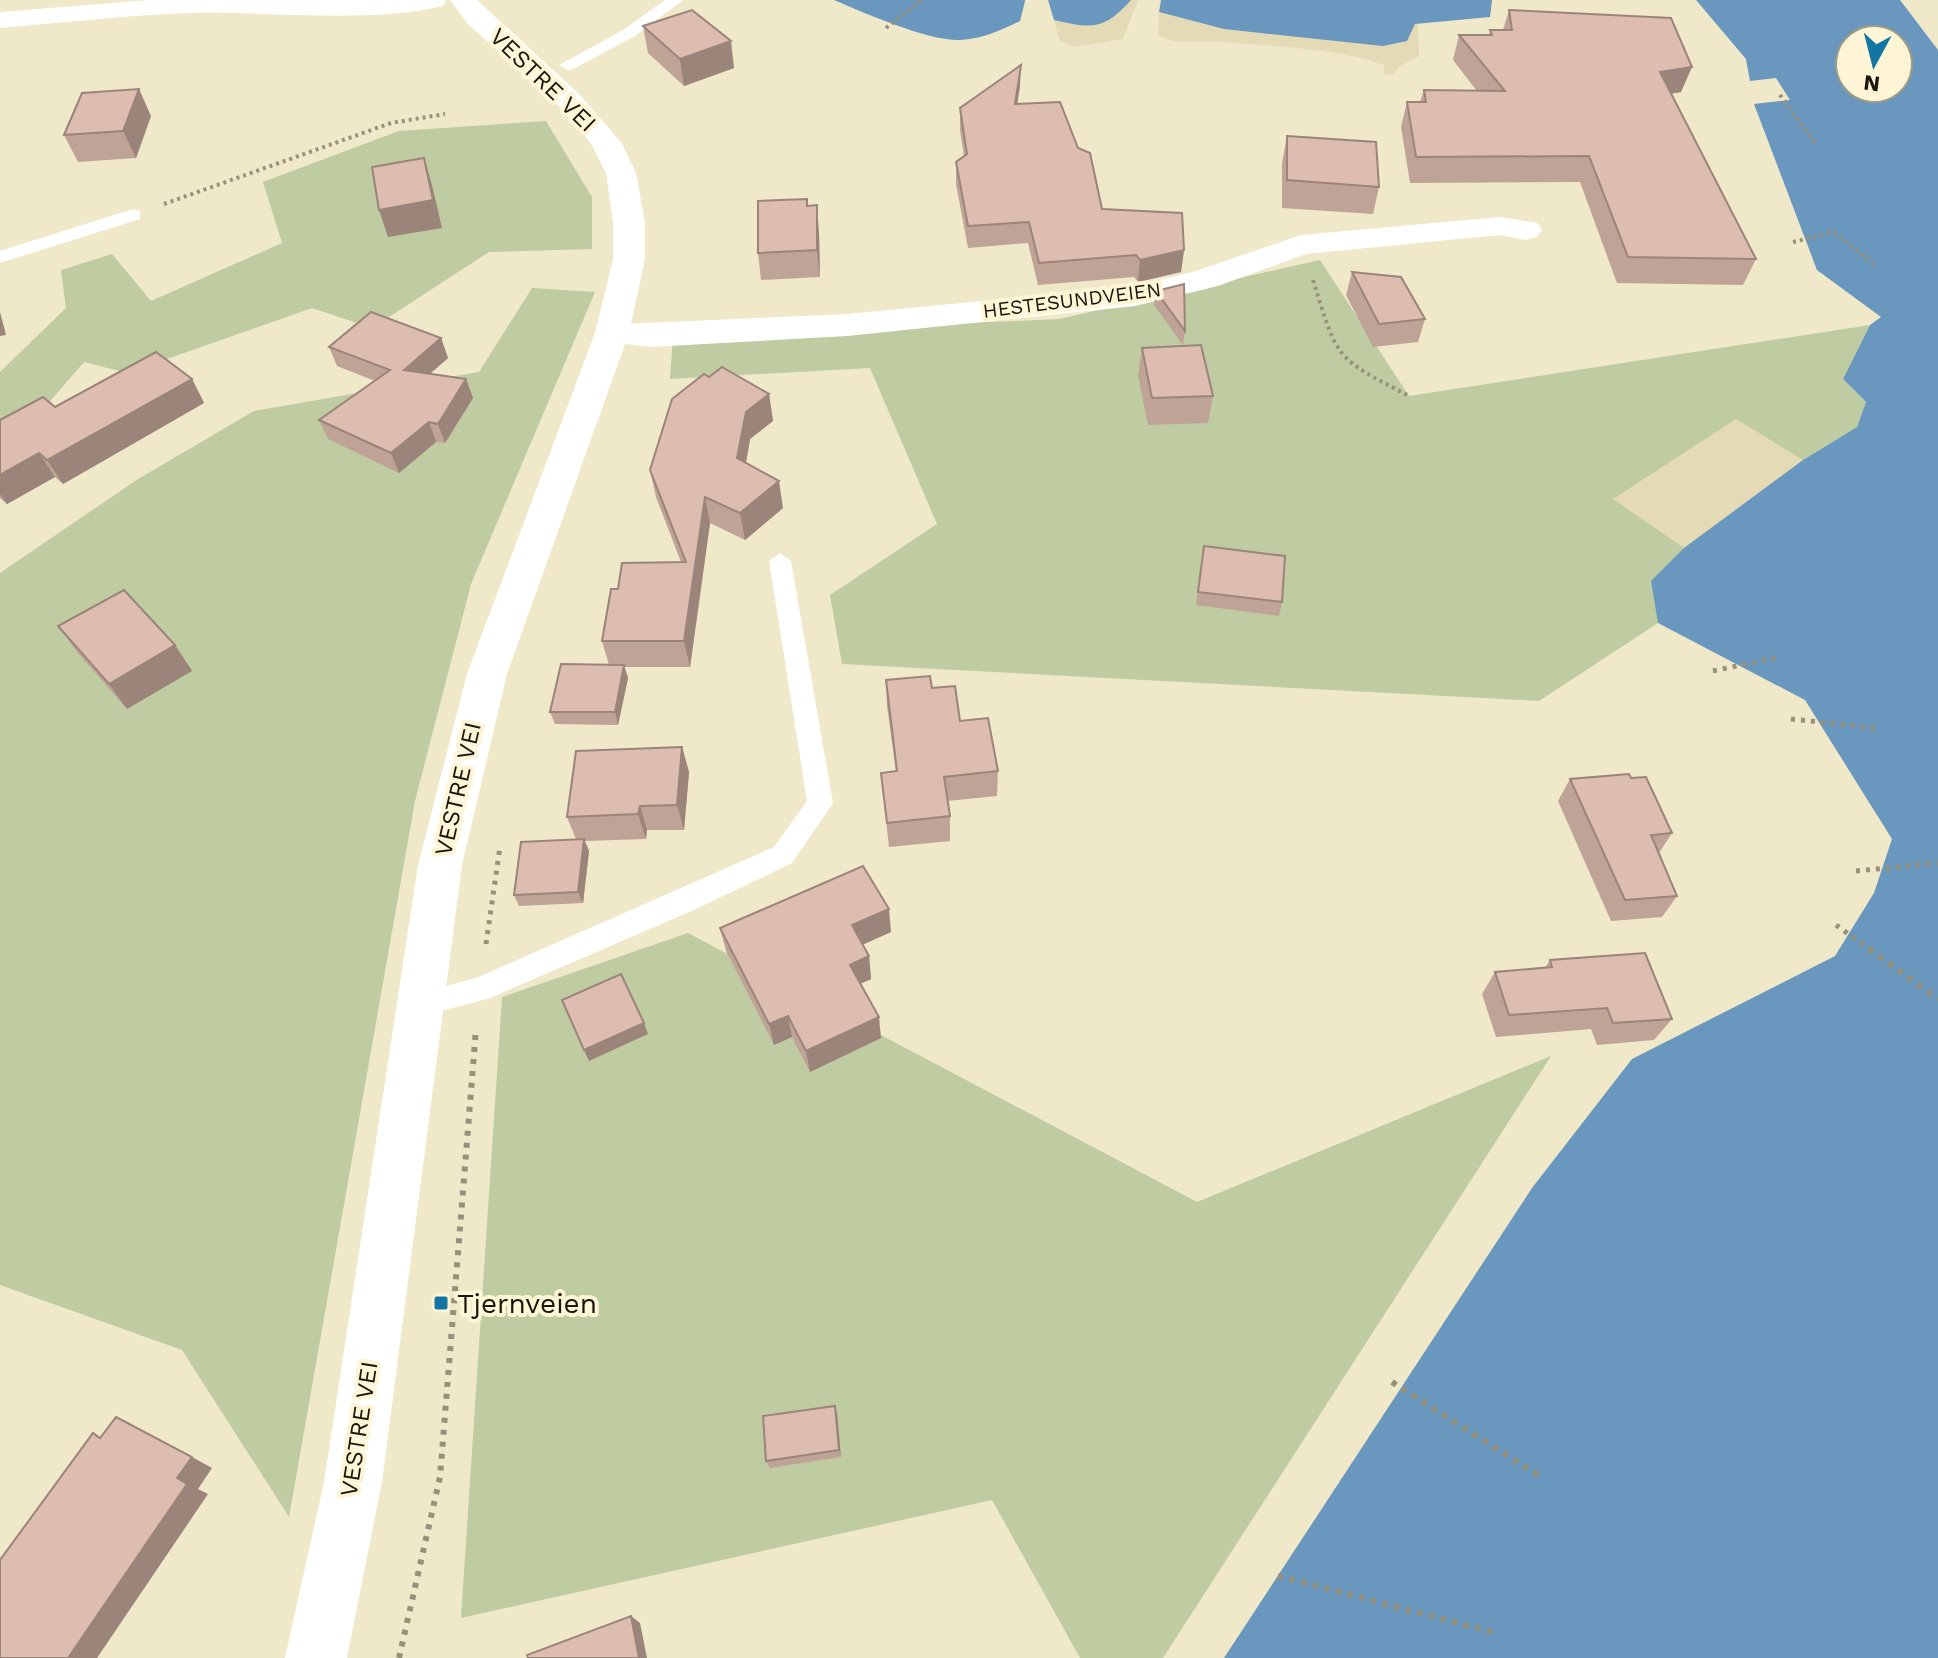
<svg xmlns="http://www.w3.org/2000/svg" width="1938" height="1658" viewBox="0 0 1938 1658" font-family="'Work Sans',sans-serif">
	<rect width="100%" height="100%" fill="#efe8c9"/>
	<g fill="#bfcca1">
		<path d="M546 121 592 197V249L489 252 372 328 312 308 127 373 84 362 0 459V372L66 308 61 270 112 254 151 301 282 243 263 182 399 131Z"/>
		<path d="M1320 260 1409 396 1870 325 1843 379 1866 402 1857 427 1803 460 1684 548 1658 623 1539 701 842 664 830 595 937 524 870 368 670 379 673 336 1059 319Z"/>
		<path d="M532 288 595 292 471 584 415 801 289 1517 182 1350 0 1285V573L138 479 254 411 479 372Z"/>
		<path d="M688 933 1197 1202 1551 1056 1163 1658H1080L992 1500 461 1618 502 997Z"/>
	</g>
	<g fill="#e4dab6">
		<path d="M1131 0H1138L1123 39 1074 47 1060 41 1054 20C1092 29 1104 30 1131 0Z"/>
		<path d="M1159 12 1224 29 1383 45 1406 40 1414 24H1418L1419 56 1400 66 1392 75 1384 74V65C1340 49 1273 46 1225 42 1206 40 1175 46 1158 35Z"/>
		<path d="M1736 419 1803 460 1684 548 1613 499Z"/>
	</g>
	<g fill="#6997be" fill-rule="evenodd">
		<path d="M834 0H1025V1L1020 21C1001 30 982 39 960 40 927 41 865 13 834 0Z"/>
		<path d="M1048 0H1131C1104 30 1092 29 1054 20Z"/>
		<path d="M1161 0H1492L1490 17 1415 24 1407 41 1383 46 1224 29 1159 12Z"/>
		<path d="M1696 0H1900L1938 50V1658H1224L1532 1188 1632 1059 1835 956 1874 893 1892 839 1805 700 1658 623 1651 581 1684 548 1803 460 1857 427 1866 402 1843 379 1870 325 1881 317 1817 270 1754 104 1790 100 1776 78 1750 81 1746 59ZM1850 40H1898V88H1850Z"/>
	</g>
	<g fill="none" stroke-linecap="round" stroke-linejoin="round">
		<g stroke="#97917b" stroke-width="4" stroke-dasharray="3 4" stroke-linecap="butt">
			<path d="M886 28 922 0"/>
			<path d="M1780 95 1815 143"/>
			<path d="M164 204 391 123 445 114"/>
			<path d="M1793 242 1834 232 1876 266"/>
			<path d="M1313 280C1338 360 1334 357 1409 396"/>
		</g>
		<g stroke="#97917b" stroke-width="5" stroke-dasharray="4 6" stroke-linecap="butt">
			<path d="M1713 671 1779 657"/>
			<path d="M1791 719 1875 728"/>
			<path d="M1856 871 1937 863"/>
			<path d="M1836 925 1872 951"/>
			<path d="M486 944 500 847"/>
		</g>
		<g stroke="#97917b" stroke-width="6" stroke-dasharray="5 7" stroke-linecap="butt">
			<path d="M1869 949 1938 999"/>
			<path d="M1392 1382 1541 1477"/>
			<path d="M1278 1576 1493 1632"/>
			<path d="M399 1658 440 1477 476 1029"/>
		</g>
		<g fill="#fff" fill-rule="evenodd">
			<path d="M665 0H683L635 36 573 69 567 70 559 65 623 30Z"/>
			<path d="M133 209 140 211V219L0 263V251Z"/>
			<path d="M780 553 791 561 833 803 792 863 696 909 490 998 419 1017 409 1014 405 1005 409 996 476 978 774 847 807 801 769 561Z"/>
		</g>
		<g fill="#fff" fill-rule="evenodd">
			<path d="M149 0H446L443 6C368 24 269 11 190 13 127 15 63 23 0 28V12Z"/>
			<path d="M1499 217 1537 223 1542 230 1537 237 1526 240 1499 235 1306 254 1218 286 1135 306 847 336 650 347 600 341 595 333 600 325 847 314 1135 286 1196 271 1301 235Z"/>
		</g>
		<path fill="#fff" fill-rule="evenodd" d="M450 0H477L579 94 621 142 636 173 645 223V259L629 333 507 674 462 865 382 1482 347 1658H285L324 1482 418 865 467 674 595 333 613 259V223L606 173 592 145 559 106 468 24Z"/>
	</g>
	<g fill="#bea396">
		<path d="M1509 10 1681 92 1671 94 1756 259 1743 285 1617 283 1580 182 1410 183 1401 127 1407 102H1420L1424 90 1477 91 1453 60 1459 35H1489L1490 30H1503Z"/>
		<path d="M643 26 734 68 684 86 648 53Z"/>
		<path d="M1020 86 1017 103 1102 209 1184 250 1181 272 1138 282 1134 277 1038 285 1028 243 968 248 956 184V162L964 156 960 130V108Z"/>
		<path d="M151 116 136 158 78 162 64 135Z"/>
		<path d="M1287 136 1379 187 1373 214 1282 208V163Z"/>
		<path d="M819 233 820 277 761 280 758 253Z"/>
		<path d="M1352 272 1425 319 1418 342 1373 347 1346 295Z"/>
		<path d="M1156 291 1185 331 1183 345 1154 305Z"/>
		<path d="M441 338 448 358 430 374 466 379 473 398 445 443 436 442 399 473 328 439 319 420 375 381 337 366 329 347Z"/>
		<path d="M1142 348 1213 396 1208 423 1148 425 1138 375Z"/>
		<path d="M709 377 769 394 773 421 750 439 746 463 783 508 745 540 710 523 690 667H624L628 678 618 725 555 724 550 712 609 665 602 641 618 589 681 562 656 497 650 470Z"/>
		<path d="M192 379 204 403 63 484 55 477 7 504 0 498V420L55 407Z"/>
		<path d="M1204 546 1282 602 1279 616 1196 605Z"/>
		<path d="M58 626 175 645 192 671 127 709 77 652Z"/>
		<path d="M886 680 932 688 960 721 998 771 997 796 947 801 950 816V841L889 847 881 773 896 771 887 706Z"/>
		<path d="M682 747 689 772 684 830H647L646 839 585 841 589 851 583 903 519 906 514 895 576 839 567 817Z"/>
		<path d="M1570 779 1672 833 1659 853 1677 896 1662 917 1611 921 1558 801Z"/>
		<path d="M720 928 891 932 862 945 869 956 871 979 860 984 881 1038 810 1072 792 1037 774 1045 726 951Z"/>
		<path d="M1550 960 1672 1019 1654 1040 1597 1045 1591 1029 1496 1037 1482 994 1495 972 1545 968Z"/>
		<path d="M835 1406 837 1413 841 1457 770 1468 766 1461Z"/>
	</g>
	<g fill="#9b847a">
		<path d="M731 41 734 68 684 86 680 59Z"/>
		<path d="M1021 65 1020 86 1014 125 1015 104Z"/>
		<path d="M1692 67 1681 92 1650 97 1660 72Z"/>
		<path d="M139 89 151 116 136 158 123 131Z"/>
		<path d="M424 158 432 185 442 228 388 237 379 210Z"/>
		<path d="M817 205 819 233 820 277 817 250Z"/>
		<path d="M1184 250 1181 272 1138 282 1140 260Z"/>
		<path d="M0 312 6 335 0 336Z"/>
		<path d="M441 338 448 358 411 390 404 370Z"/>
		<path d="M192 379 204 403 63 484 47 460Z"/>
		<path d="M466 379 473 398 445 443 438 424Z"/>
		<path d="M769 394 773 421 750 439 742 485 737 458 746 412Z"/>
		<path d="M429 422 436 442 399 473 391 453Z"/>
		<path d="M39 453 55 477 7 504 0 494V475Z"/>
		<path d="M779 481 783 508 745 540 740 513Z"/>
		<path d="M705 497 710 523 690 667 684 641Z"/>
		<path d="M175 645 192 671 127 709 109 684Z"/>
		<path d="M624 665 628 678 618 725 615 712Z"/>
		<path d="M682 747 689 772 684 830 677 805Z"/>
		<path d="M640 806 647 830 646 839 638 814Z"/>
		<path d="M584 839 589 851 583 903 578 892Z"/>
		<path d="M889 909 891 932 855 948 852 925Z"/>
		<path d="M869 956 871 979 853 987 850 965Z"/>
		<path d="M788 1016 792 1037 774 1045 769 1024Z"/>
		<path d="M879 1017 881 1038 810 1072 806 1051Z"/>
		<path d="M644 1023 648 1034 589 1061 584 1050Z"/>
		<path d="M835 1406 837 1413 841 1457 839 1450Z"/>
		<path d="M192 1457 212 1468 198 1489 208 1494 97 1658H68L177 1478Z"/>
		<path d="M631 1616 640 1623 647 1658H639Z"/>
	</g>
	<g fill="#ddbdaf" stroke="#9b847a" stroke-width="2">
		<path d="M692 10 731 41 680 59 643 26Z"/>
		<path d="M1509 10 1671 18 1692 67 1660 72 1756 259 1628 257 1589 156 1416 157 1407 102H1426L1424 90 1505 91 1459 35H1492L1490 30H1512Z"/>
		<path d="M1021 65 1015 104 1060 102 1078 148 1090 153 1102 209 1182 213 1184 250 1140 260 1136 255 1039 263 1029 222 968 226 956 162 967 154 960 108Z"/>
		<path d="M139 89 123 131 64 135 82 93Z"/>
		<path d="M1287 136 1376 142 1379 187 1287 180Z"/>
		<path d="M424 158 433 200 379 210 372 167Z"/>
		<path d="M807 199V206L817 205V250L758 253V201Z"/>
		<path d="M1352 272 1401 277 1425 319 1379 324Z"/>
		<path d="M1184 284 1185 331 1156 291Z"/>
		<path d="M371 312 441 338 404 370 466 379 438 424 429 422 391 453 319 420 390 370 329 347Z"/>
		<path d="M1201 345 1213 396 1152 398 1142 348Z"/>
		<path d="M156 352 192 379 47 460 39 453 0 475V420L43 397 55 407Z"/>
		<path d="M722 367 769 394 746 412 737 458 779 481 740 513 705 497 684 641H602L611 589H618L622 563 686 562 650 470 672 399 704 374 709 377Z"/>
		<path d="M1204 546 1285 556 1282 602 1198 592Z"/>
		<path d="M124 590 175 645 109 684 58 626Z"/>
		<path d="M561 664 624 665 615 712H550Z"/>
		<path d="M930 676 932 688 955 686 960 721 988 718 998 771 944 777 950 816 887 823 881 773 897 771 886 680Z"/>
		<path d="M682 747 677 805 640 806 638 814 567 817 576 751Z"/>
		<path d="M1629 774 1631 778 1646 777 1672 833 1651 835 1677 896 1625 900 1570 779Z"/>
		<path d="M584 839 578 892 514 895 521 842Z"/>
		<path d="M863 866 889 909 852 925 869 956 850 965 879 1017 806 1051 788 1016 769 1024 720 928Z"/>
		<path d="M1645 953 1672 1019 1613 1023 1607 1008 1509 1015 1495 972 1552 967 1550 960Z"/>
		<path d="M621 974 644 1023 584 1050 562 1000Z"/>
		<path d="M835 1406 839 1450 766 1461 763 1416Z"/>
		<path d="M116 1417 192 1457 177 1478 187 1484 68 1658H0V1560L93 1433 100 1438Z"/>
		<path d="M631 1616 639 1658H528L527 1655Z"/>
	</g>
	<rect fill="#1575a2" stroke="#fdf5d6" stroke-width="3" x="433" y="1295" width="16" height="16" rx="4"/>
	<g text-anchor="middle" stroke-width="8" stroke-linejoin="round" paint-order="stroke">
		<g font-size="20" fill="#19160b" stroke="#fdf5d6">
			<text transform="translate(1072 300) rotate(-7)" y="7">HESTESUNDVEIEN</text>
		</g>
		<g font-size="24" fill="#19160b" stroke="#fdf5d6">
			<text transform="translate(543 80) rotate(44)" y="8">VESTRE VEI</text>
			<text transform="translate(458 789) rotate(-77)" y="8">VESTRE VEI</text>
			<text transform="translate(359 1429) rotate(-81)" y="8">VESTRE VEI</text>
		</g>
		<g font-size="28" fill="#19160b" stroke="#fdf5d6" text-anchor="start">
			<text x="457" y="1313">Tjernveien</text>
		</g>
	</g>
	<g transform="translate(1874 64) rotate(187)"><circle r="38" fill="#fdf5d6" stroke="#a29c85" stroke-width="2"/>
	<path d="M0-6L14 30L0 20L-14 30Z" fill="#1575a2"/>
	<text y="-12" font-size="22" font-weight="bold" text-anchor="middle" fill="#19160b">N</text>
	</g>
</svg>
